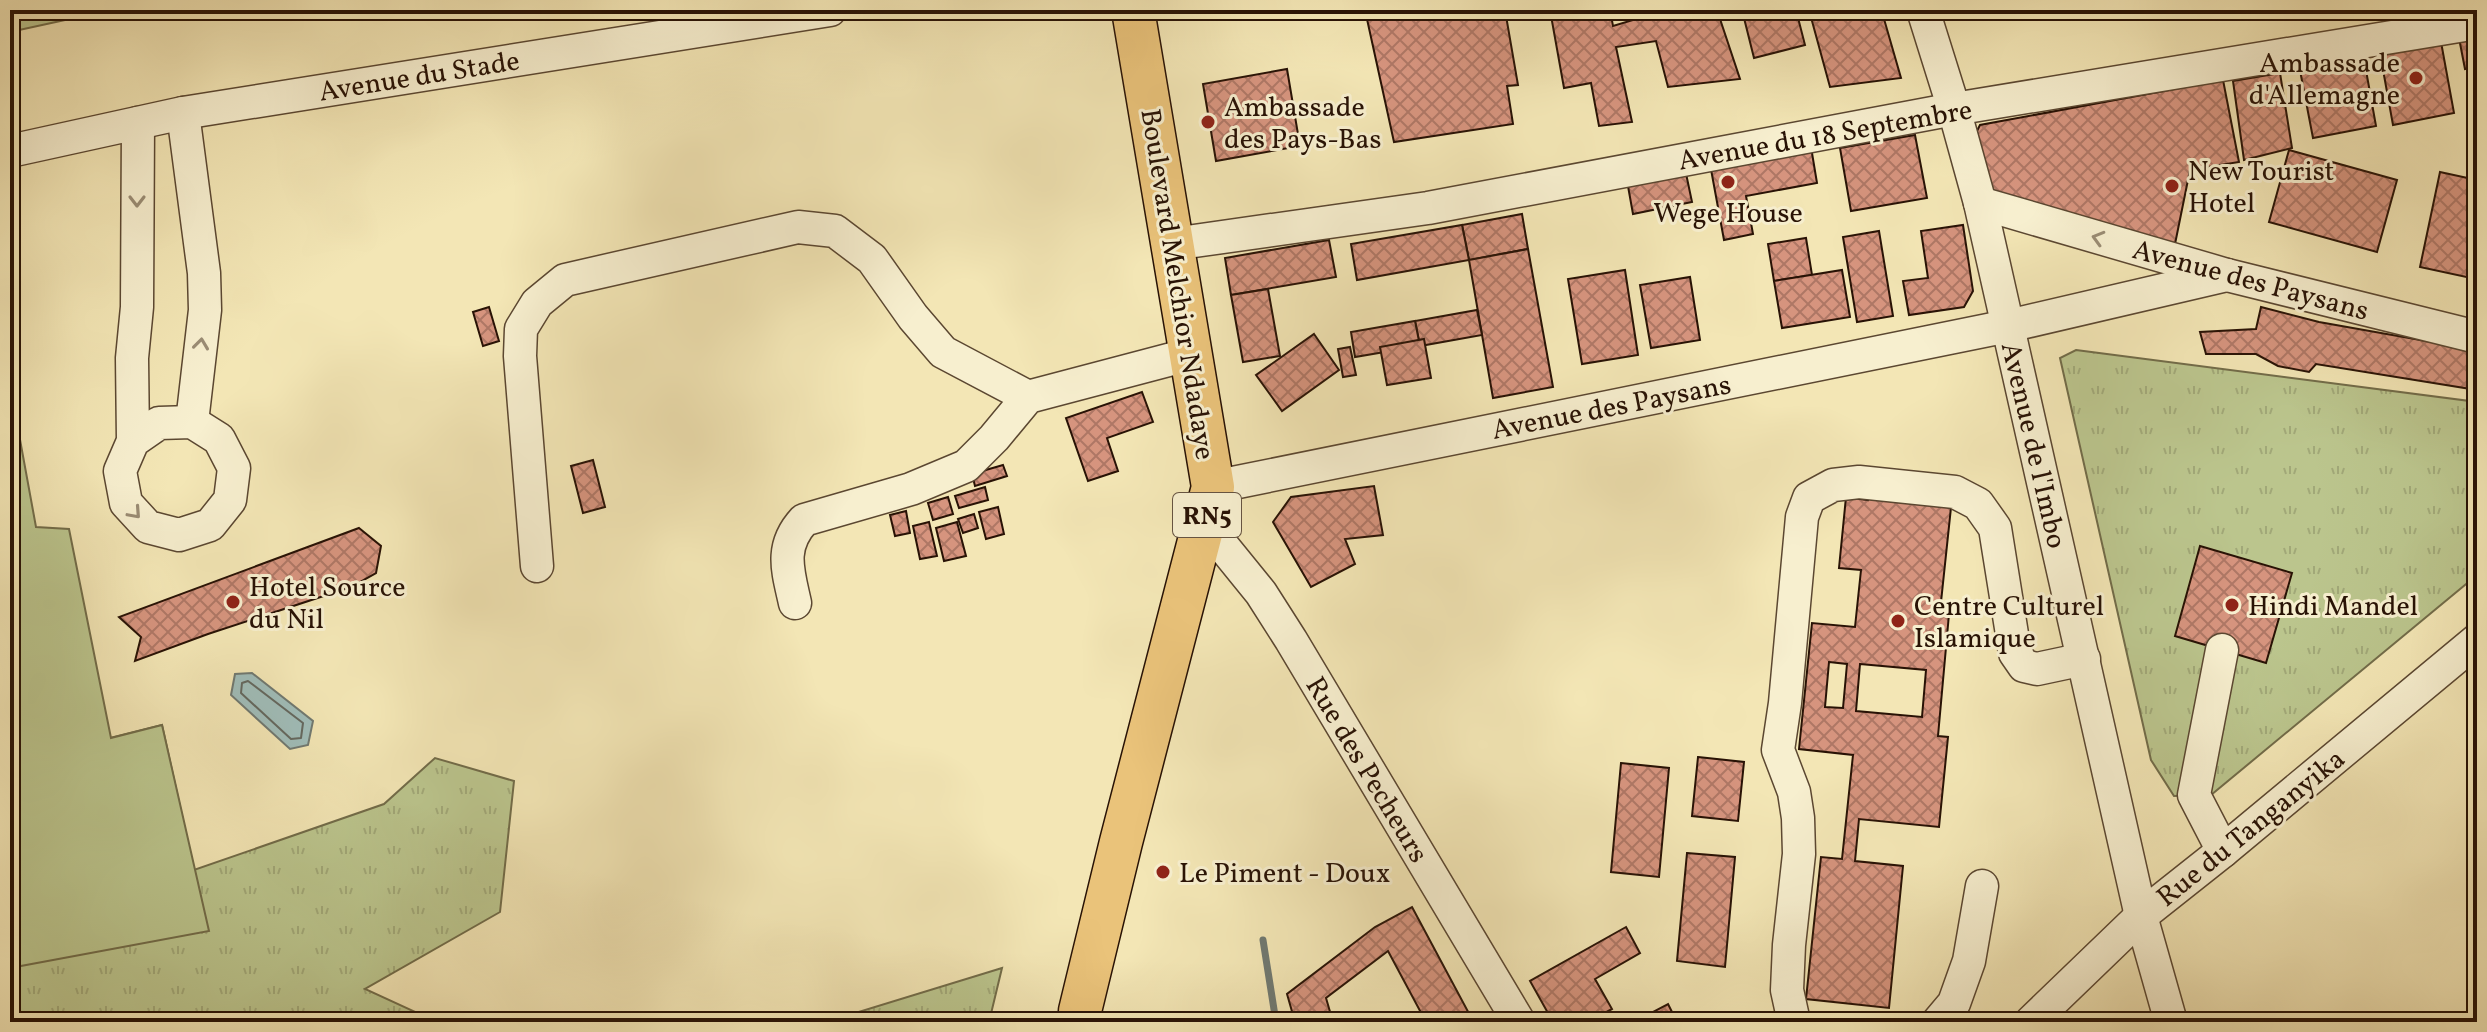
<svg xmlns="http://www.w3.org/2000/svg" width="2487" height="1032" viewBox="0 0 2487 1032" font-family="Vollkorn,serif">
	<defs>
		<pattern id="grass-tufts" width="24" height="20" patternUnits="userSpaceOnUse" patternTransform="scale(2)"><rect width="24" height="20" fill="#bbc58d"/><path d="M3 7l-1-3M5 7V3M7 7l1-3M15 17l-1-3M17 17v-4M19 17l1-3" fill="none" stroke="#a1a878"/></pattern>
		<pattern id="building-cross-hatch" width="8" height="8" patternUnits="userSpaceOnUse" patternTransform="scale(2)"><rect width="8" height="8" fill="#d6947e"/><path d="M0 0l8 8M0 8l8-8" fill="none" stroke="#ae7765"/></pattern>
	</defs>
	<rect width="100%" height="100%" fill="#f3e6b5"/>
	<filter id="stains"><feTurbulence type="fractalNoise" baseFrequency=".0025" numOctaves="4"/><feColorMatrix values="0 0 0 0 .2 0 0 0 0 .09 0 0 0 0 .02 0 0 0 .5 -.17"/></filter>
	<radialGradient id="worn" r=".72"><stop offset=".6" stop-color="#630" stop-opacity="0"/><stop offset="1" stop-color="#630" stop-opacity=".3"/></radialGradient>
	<g fill="url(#grass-tufts)" stroke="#726c49" stroke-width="2">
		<path d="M2076 350 2477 402V575L2211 795 2174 796 2151 760 2060 358Z"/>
		<path d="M162 725 194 870 384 804 435 758 514 781 500 912 365 989 437 1022H10V763Z"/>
		<path d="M1002 968 989 1022H826Z"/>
	</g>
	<g fill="#bbc58d" stroke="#726c49" stroke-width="2">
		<path d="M10 10H111L10 32Z"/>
		<path d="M10 385 36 527 69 529 111 738 162 725 209 931 10 968Z"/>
	</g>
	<path fill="#a0bdb9" stroke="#707971" stroke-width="2" d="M252 673 313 721 308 745 290 749 231 695 235 674Z"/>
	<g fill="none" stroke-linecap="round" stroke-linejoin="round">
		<path stroke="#64685f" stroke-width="2" d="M248 681 303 723 301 738 291 739 241 693 242 683Z"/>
		<path stroke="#707971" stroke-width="7" d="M1263 940 1276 1022"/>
	</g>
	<g fill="url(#building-cross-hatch)" stroke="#281205" stroke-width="2" fill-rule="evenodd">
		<path d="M1365 10H1505L1518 85 1507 86 1513 124 1394 142Z"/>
		<path d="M1550 10H1610L1613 26 1660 12 1659 10H1717L1740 79 1668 87 1656 41 1616 47 1632 122 1599 126 1591 83 1564 88Z"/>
		<path d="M1742 10H1796L1805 45 1754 58Z"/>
		<path d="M1809 10H1888L1882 12 1901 78 1830 87Z"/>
		<path d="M2439 31 2454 113 2393 125 2378 42Z"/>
		<path d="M2477 35V67L2465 69 2459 38Z"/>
		<path d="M2362 48 2376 126 2313 138 2298 60Z"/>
		<path d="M1287 69 1300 146 1216 161 1203 84Z"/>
		<path d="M2280 73 2292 148 2244 160 2233 81Z"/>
		<path d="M2223 80 2239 162 2190 170 2175 244 1999 204 1969 147 1980 125Z"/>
		<path d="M1809 135 1817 183 1746 196 1753 234 1724 240 1708 153Z"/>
		<path d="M1915 135 1927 198 1851 211 1840 148Z"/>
		<path d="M2289 150 2397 180 2377 252 2269 222Z"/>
		<path d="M1684 164 1692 202 1633 214 1626 175Z"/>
		<path d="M2440 172 2477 180V312H2474L2476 279 2420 267Z"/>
		<path d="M1522 214 1528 249 1469 260 1462 225Z"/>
		<path d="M1462 225 1469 260 1357 280 1351 244Z"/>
		<path d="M1963 225 1973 291 1964 307 1909 315 1903 281 1928 278 1921 231Z"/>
		<path d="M1879 231 1893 316 1857 322 1843 237Z"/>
		<path d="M1806 238 1812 275 1774 281 1768 244Z"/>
		<path d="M1329 240 1336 277 1231 295 1225 258Z"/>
		<path d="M1528 249 1553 387 1493 398 1469 260Z"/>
		<path d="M1625 270 1638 355 1582 364 1568 279Z"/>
		<path d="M1842 270 1850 317 1782 328 1774 281Z"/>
		<path d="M1690 277 1700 340 1651 348 1640 285Z"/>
		<path d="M1268 289 1280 356 1243 362 1231 295Z"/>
		<path d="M489 307 499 341 483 346 473 312Z"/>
		<path d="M2261 307 2319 322 2477 350V390L2316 364 2309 372 2278 366 2256 354H2206L2200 332 2256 329Z"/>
		<path d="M1477 310 1482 335 1420 346 1415 321Z"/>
		<path d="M1415 321 1420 346 1355 357 1351 332Z"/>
		<path d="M1314 334 1339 370 1282 411 1256 375Z"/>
		<path d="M1424 339 1431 378 1387 385 1380 347Z"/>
		<path d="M1350 347 1356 375 1343 377 1338 349Z"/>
		<path d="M1142 392 1153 422 1107 438 1118 471 1088 481 1066 418Z"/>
		<path d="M593 460 605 507 583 513 571 466Z"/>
		<path d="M1003 465 1007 476 975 486 972 474Z"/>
		<path d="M1374 486 1383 535 1345 539 1355 564 1311 587 1273 522 1291 497Z"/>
		<path d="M985 487 988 500 959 508 955 496Z"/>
		<path d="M1869 489 1952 498 1941 602 1950 603 1938 736 1948 737 1939 827 1859 819 1855 861 1903 866 1889 1008 1806 999 1821 857 1842 859 1853 755 1799 749 1812 623 1855 627 1861 570 1839 568 1846 497 1868 500ZM1829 662 1847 664 1843 708 1825 707ZM1860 664 1926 670 1922 717 1856 711Z"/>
		<path d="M948 497 953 514 933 520 928 503Z"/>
		<path d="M998 507 1004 534 986 539 979 512Z"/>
		<path d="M906 511 910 533 895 536 890 515Z"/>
		<path d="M974 514 978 528 963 533 958 519Z"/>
		<path d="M929 522 937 556 920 559 913 526Z"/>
		<path d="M957 522 966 556 944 561 936 528Z"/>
		<path d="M359 528 381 546 376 573 351 587 208 634 135 661 141 637 119 617Z"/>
		<path d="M2200 546 2292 573 2266 663 2175 636Z"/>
		<path d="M1698 757 1744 762 1738 821 1692 816Z"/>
		<path d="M1621 763 1669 768 1659 877 1611 872Z"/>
		<path d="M1687 853 1735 857 1725 967 1677 961Z"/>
		<path d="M1412 907 1473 1021 1426 1022 1388 951 1326 998 1333 1022H1295L1287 994 1375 927Z"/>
		<path d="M1626 927 1640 953 1595 979 1612 1009 1588 1022H1553L1530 981Z"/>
		<path d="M1668 1004 1677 1022H1634Z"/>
	</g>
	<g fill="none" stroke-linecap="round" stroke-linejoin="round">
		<g stroke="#5b4731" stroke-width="35">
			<g id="minor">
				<path d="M1923 10 1954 109 1980 203 2141 916 2171 1022"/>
				<path d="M183 113 204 273 205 310 192 422"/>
				<path d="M10 151 183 113 830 10"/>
				<path d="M1980 203 2227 275 2477 337"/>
				<path d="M1173 244 1428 208 1954 109 2477 23"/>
				<path d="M133 441 159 423 192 422 219 439 234 468 230 500 210 525 179 535 148 527 126 503 120 471 133 441 132 358 137 307 138 123"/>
				<path d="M1213 487 2008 326 2227 275"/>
				<path d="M1205 524 1261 593 1291 640 1519 1022"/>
				<path d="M537 566 520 356 521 329 537 303 565 280 798 227 835 231 872 259 913 317 943 352 1028 397"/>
				<path d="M795 603C788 571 779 547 804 520L911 489 966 466 994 438 1028 397 1191 354"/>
				<path d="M2222 650 2194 795 2223 851"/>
				<path d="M1794 1022 1787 990 1789 945 1799 854 1798 818 1794 792 1778 750 1785 703 1802 517 1809 498 1833 485 1859 482 1955 492 1978 504 1995 528 2015 653 2024 666 2037 669 2084 659"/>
				<path d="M1938 1022 1954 1003 1969 961 1982 886"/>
				<path d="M2031 1022 2141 916 2223 851 2477 640"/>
			</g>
		</g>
		<g stroke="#281205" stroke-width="45">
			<path id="major" d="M1081 1022 1080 1011 1121 842 1213 487 1133 10"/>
		</g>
		<use href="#minor" stroke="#f7efcf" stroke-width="32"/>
		<use href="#major" stroke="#eac37a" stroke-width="42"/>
	</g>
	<defs><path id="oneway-chevron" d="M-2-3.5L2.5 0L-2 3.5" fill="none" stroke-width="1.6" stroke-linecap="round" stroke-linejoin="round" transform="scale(2)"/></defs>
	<g stroke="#9a8c74">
		<use href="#oneway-chevron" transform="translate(137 201) rotate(90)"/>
		<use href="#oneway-chevron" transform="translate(2098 238) rotate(-164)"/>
		<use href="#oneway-chevron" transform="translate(201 344) rotate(-83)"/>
		<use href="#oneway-chevron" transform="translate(135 513) rotate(48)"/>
	</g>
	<g fill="#8f2418" stroke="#f7efcf" stroke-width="3">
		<circle cx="2416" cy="78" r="8"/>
		<circle cx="1208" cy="122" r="8"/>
		<circle cx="1728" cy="182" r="8"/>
		<circle cx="2172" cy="186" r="8"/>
		<circle cx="233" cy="602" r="8"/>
		<circle cx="2232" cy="605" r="8"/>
		<circle cx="1898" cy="621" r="8"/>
		<circle cx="1163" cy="872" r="8"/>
	</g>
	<g text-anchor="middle" stroke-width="6" stroke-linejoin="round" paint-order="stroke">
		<rect fill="#f7efcf" stroke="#665442" stroke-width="2" x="1173" y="493" width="68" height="44" rx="6"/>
		<g font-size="26" font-weight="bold" fill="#281205">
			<text x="1207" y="524">RN5</text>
		</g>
		<g font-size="28" fill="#281205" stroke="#f7efcf" text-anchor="start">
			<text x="2400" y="72" text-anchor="end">Ambassade<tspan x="2400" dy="32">d'Allemagne</tspan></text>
			<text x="1224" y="116">Ambassade<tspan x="1224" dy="32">des Pays-Bas</tspan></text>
			<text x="2188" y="180">New Tourist<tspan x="2188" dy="32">Hotel</tspan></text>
			<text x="1728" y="222" text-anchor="middle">Wege House</text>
			<text x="249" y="596">Hotel Source<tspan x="249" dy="32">du Nil</tspan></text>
			<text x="1914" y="615">Centre Culturel<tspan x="1914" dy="32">Islamique</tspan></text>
			<text x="2248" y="615">Hindi Mandel</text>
			<text x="1179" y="882">Le Piment - Doux</text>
		</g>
		<g font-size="28" fill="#281205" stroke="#f7efcf">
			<text transform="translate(419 75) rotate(-9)" y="10">Avenue du Stade</text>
			<text transform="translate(1825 134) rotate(-10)" y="10">Avenue du 18 Septembre</text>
			<text transform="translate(2251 279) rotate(15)" y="10">Avenue des Paysans</text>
			<text transform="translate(1179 284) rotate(81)" y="10">Boulevard Melchior Ndadaye</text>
			<text transform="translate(1611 406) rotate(-11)" y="10">Avenue des Paysans</text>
			<text transform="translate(2035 445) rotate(77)" y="10">Avenue de l'Imbo</text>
			<text transform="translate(1368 769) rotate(59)" y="10">Rue des Pecheurs</text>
			<text transform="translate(2250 827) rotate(-39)" y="10">Rue du Tanganyika</text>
		</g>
	</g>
	<rect width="2487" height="1032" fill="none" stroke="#f3e6b5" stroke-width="40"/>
	<rect x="12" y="12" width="2463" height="1008" fill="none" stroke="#281205" stroke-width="4"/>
	<rect x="20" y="20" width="2447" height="992" fill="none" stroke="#281205" stroke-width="2"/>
	<rect width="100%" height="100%" filter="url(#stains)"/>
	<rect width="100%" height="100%" fill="url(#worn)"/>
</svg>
